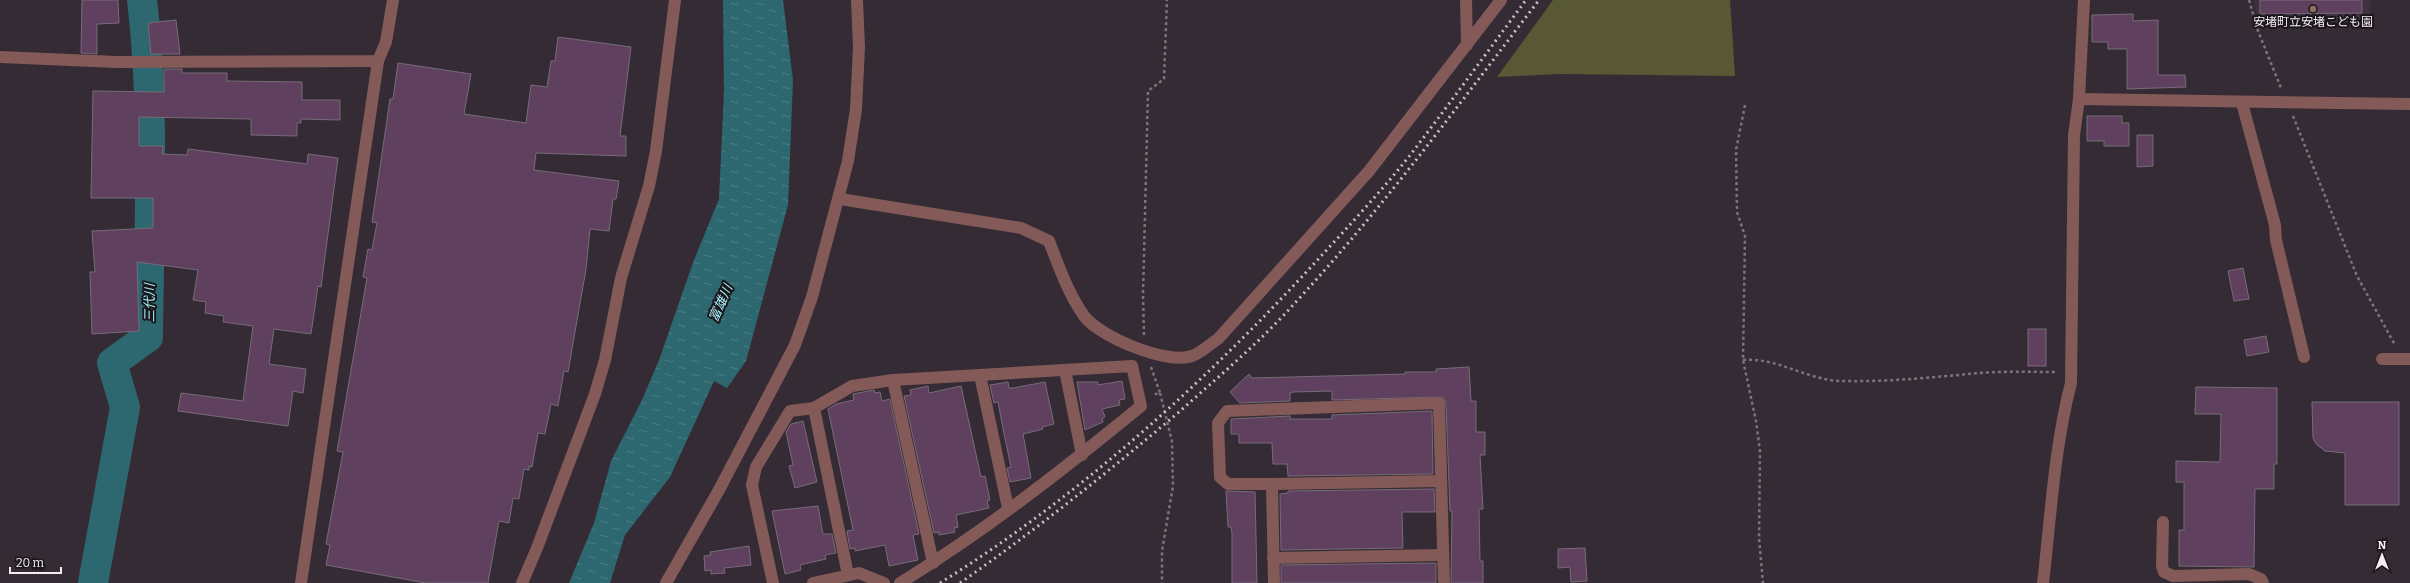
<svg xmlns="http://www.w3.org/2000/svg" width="2410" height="583" viewBox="0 0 2410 583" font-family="Bitter,'Noto Sans JP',serif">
	<defs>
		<pattern id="water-ripples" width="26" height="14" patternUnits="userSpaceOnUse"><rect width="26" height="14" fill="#2d676f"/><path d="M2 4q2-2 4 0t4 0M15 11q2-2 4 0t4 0" fill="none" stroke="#4c7d84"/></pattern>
	</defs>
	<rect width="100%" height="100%" fill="#352b35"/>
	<path fill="#403140" d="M2254 0H2370V19H2258Z"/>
	<path fill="#585934" d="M1553 0H1730L1735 76 1559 74 1497 77Z"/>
	<path fill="url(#water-ripples)" d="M723 0H783L793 80 788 205 746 361 727 388 714 381 670 477 625 535 610 583H569L594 523 611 461 642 400 659 360 694 260 719 199 724 92Z"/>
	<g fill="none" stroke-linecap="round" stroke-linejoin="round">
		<path stroke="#2d676f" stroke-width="30" d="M93 583 125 407 112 363 148 337C149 225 155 111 142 0"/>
	</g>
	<g fill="#5f415f" stroke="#776c77">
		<path d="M82 0H118L119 23 97 24V54L81 53Z"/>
		<path d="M2260 0H2362V13L2260 14Z"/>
		<path d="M2133 14V21L2158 20V75H2185L2186 87 2127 89V49H2108V42H2092V15Z"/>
		<path d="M176 20 180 54H151L148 23Z"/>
		<path d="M558 37 631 47 620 136H626V156L536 153 534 170 619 181 616 199H613L609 231 590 229 586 269 568 372 564 371 558 406 551 404 545 434 538 433 532 467 529 466V470L524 469 519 499 513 498 509 523 499 521 488 583H426L326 565 330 545 326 544 343 452 337 451 367 278 363 277 368 249 372 250 377 223 372 222 390 99H393L398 63 471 74 464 114 526 123 531 85 547 87 551 61H555Z"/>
		<path d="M164 69H182V73H227V81L302 82V100H340V120L301 119V123H297V136L251 135V119L139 117V146H163L162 154 187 155 188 149 307 164 308 154 338 158 321 287 318 286 311 334 274 329 269 364 306 369 303 393 293 391 288 426 178 411 181 393 243 401 253 326 223 322 224 316 205 313 206 302 193 300 198 270 137 262 139 331 92 334 90 272H95L92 231 153 228V198H91L93 91 164 92Z"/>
		<path d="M2087 116H2122V123H2129V146H2104V141H2087Z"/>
		<path d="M2137 135H2153V166L2137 167Z"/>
		<path d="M2243 268 2249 299 2234 301 2228 271Z"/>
		<rect x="2028" y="329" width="18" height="37"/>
		<path d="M2266 336 2269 352 2247 356 2244 340Z"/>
		<path d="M1469 367 1471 401H1476V432H1485V455H1480L1483 509H1479L1480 561H1483V583H1451L1452 511H1450L1446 403 1443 397 1332 400V391L1293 392 1290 393V401L1240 403 1230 392 1249 374 1252 378 1405 374V372H1436V369Z"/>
		<path d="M1122 381 1125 399 1119 400 1120 405 1102 409 1105 417 1102 419 1103 422 1085 430 1077 382H1098V385Z"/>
		<path d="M1008 382 1009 388H1013L1045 382 1054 424 1042 427 1043 429 1023 434 1031 478 1010 482 1007 468 1011 467 1004 434 998 402 994 403 990 385Z"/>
		<path d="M928 386 929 393 961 386 981 477 985 476 990 500 987 501 989 508 956 515 958 527 954 528 955 532 939 535V532L934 533 904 396 911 395 910 390Z"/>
		<path d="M2196 387 2277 388V464H2274V489H2255L2254 567 2179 566V530H2184V482H2176V461L2220 462 2221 414H2195Z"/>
		<path d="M874 390 875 393 880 392 882 401 890 399 919 534 913 535 918 560 889 566 885 545 855 551V548L850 549 847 531 853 530 828 409 836 404 854 400 853 394Z"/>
		<path d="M2312 402H2399V505H2345V453L2325 451 2316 444 2313 438Z"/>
		<path d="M1432 411 1433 474 1288 476 1287 464H1273L1272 443H1239V434H1231V419L1290 416V419H1332V415Z"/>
		<path d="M803 421 817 482 795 488 789 466 793 465 786 432 791 424Z"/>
		<path d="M1434 489 1435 512H1402L1403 548 1281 550 1280 494 1288 493V491Z"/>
		<path d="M1226 491 1255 492 1257 583H1232V534L1231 527H1228Z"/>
		<path d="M818 506 823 534H832L836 553 825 555 826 559 800 565 801 570 785 574 772 511Z"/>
		<path d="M749 546 751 565 724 568 725 573 711 574V570L705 571 704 556 711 555 710 552Z"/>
		<path d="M1585 548 1587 581 1571 582 1570 567 1558 568V549Z"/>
		<path d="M1436 563V583H1281V565Z"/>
	</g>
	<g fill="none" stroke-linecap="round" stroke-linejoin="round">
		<g stroke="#7c747c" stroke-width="2.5" stroke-dasharray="3 3" stroke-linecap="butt">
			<path d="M2249 0 2258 31 2281 88"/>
			<path d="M1745 105 1736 150 1737 212 1745 236 1743 360 1756 421 1760 451 1759 538 1763 583"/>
			<path d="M2293 116 2357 276 2395 345"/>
			<path d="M1144 335 1143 295 1148 91 1164 79 1167 0"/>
			<path d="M1743 360C1778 357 1808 381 1843 381 1889 382 1935 377 1980 373 2006 371 2031 372 2057 372"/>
			<path d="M1151 367 1160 393 1152 395"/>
			<path d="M1160 393 1172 441 1173 486 1162 551V583"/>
		</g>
		<g stroke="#835a58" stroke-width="12">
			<path d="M1466 0 1467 45"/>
			<path d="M0 57 117 62 378 61 386 42 393 0"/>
			<path d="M2079 99 2410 104"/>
			<path d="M2242 103 2275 225 2276 240 2304 357"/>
			<path d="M840 199 1021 228 1049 241C1059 267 1068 293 1084 316 1100 337 1167 365 1192 356 1201 353 1210 344 1218 339L1369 171 1501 0"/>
			<path d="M2382 359H2410"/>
			<path d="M1065 370 1082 455"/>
			<path d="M980 375 1008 508"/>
			<path d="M893 380 933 563"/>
			<path d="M814 408 848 575"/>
			<path d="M1272 484 1441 481"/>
			<path d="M2163 522 2162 566 2164 572 2173 576 2249 574 2261 579 2263 583"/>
			<path d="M1273 558 1443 555"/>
			<path d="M301 583 378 61"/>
			<path d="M522 583 537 548 595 394 605 360 621 278 649 186 656 151 675 0"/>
			<path d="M666 583 719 490 795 345 812 297 848 161 856 109 859 47 857 0"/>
			<path d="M773 583 752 485 756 467 790 411 814 408 852 386 893 380 1132 366 1141 406C1064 469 985 531 900 583"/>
			<path d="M813 583 859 573 884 583"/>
			<path d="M1274 583 1272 484H1228L1220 477 1218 423 1227 411 1439 403 1444 583"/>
			<path d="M2043 583C2051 515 2054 449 2071 383L2074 135 2079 99 2084 0"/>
		</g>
		<g stroke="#c8c1c8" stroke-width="3" stroke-dasharray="2 4" stroke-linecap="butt">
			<path d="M940 583C1078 497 1201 386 1311 267 1345 230 1380 193 1411 154 1450 103 1488 51 1526 0"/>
			<path d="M960 583C1036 530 1108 472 1179 412 1218 377 1259 343 1294 304 1383 208 1460 103 1539 0"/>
		</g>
	</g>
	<circle fill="#8d6e63" stroke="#1a161a" stroke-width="1.5" cx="2313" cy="9" r="4"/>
	<g text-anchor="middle" stroke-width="4" stroke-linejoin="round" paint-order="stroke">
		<g font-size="12" fill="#f4eef4" stroke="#1a161a">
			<text x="2313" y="26">安堵町立安堵こども園</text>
		</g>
		<g font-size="13" font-style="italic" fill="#a8f1fc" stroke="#1a161a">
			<text transform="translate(149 303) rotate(-90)" y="5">三代川</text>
			<text transform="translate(720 303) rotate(-66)" y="5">富雄川</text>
		</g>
	</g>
	<g transform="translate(2382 555)" stroke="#1a161a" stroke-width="3" paint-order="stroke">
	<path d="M0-3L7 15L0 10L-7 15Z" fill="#f4eef4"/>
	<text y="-6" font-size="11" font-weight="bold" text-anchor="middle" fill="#f4eef4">N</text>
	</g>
	<path d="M10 567v6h51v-6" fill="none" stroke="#f4eef4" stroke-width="2"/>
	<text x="16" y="567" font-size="12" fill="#f4eef4" stroke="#1a161a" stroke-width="3" paint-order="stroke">20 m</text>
</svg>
